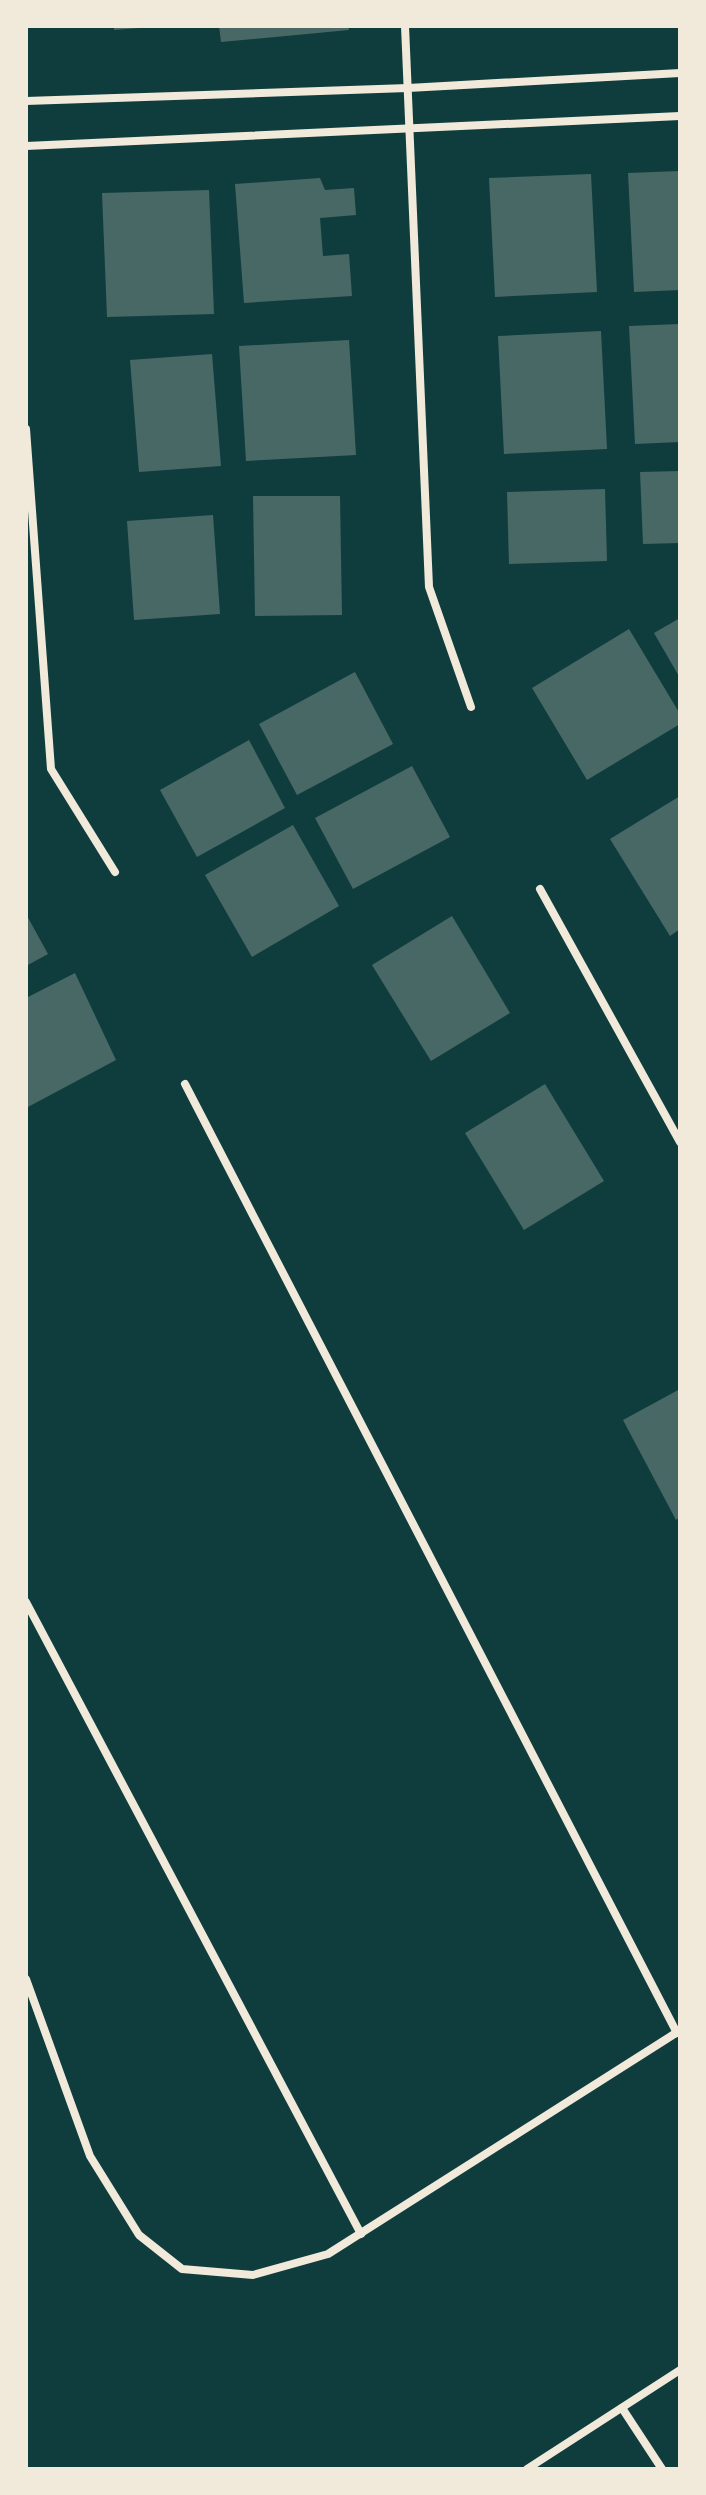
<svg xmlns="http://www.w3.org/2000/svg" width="706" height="2495" viewBox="0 0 706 2495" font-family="'Work Sans',sans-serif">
	<rect width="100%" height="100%" fill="#0f3d3e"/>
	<g fill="#486865">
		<path d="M114 26H139V28L114 30Z"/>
		<path d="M219 26H348L349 30 221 42Z"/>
		<path d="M680 171V290L634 292 628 173Z"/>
		<path d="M591 174 597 292 495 297 489 178Z"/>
		<path d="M320 178 325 190 354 188 356 215 320 218 323 256 349 254 352 296 244 303 235 184Z"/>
		<path d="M209 190 214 314 107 317 102 193Z"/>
		<path d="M680 324V442L635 444 629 326Z"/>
		<path d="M601 331 607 449 504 454 498 336Z"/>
		<path d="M349 340 356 455 246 461 239 346Z"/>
		<path d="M212 354 221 466 139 472 130 360Z"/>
		<path d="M680 471V543L643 544 640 472Z"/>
		<path d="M605 489 607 561 509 564 507 492Z"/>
		<path d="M253 496H340L342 615 255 616Z"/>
		<path d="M213 515 220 614 134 620 127 521Z"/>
		<path d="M680 618V678L654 633Z"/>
		<path d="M629 629 680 714V724L587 780 532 688Z"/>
		<path d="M355 672 393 744 297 795 259 724Z"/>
		<path d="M249 740 285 808 197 857 160 790Z"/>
		<path d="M412 766 450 837 353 889 315 818Z"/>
		<path d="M680 796V929L670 936 610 839Z"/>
		<path d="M293 825 339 906 252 957 205 875Z"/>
		<path d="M26 914 48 954 26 966Z"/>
		<path d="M452 916 510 1013 431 1061 372 965Z"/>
		<path d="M75 973 116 1060 26 1108V998Z"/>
		<path d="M545 1084 604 1181 524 1230 465 1133Z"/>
		<path d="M680 1389V1517L676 1520 623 1420Z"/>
	</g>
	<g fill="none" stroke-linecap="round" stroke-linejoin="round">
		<g stroke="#f1e9da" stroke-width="8">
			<path d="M405 26 429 587 471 707"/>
			<path d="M26 101 408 88 680 73"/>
			<path d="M26 146 680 116"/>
			<path d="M26 429 51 769 115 872"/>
			<path d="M540 889 680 1142"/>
			<path d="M185 1084 677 2033"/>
			<path d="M26 1602 361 2234"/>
			<path d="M26 1979 90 2156 139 2235 182 2269 253 2275 328 2254 679 2031"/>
			<path d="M622 2408 662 2469"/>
			<path d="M527 2469 680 2370"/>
		</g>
	</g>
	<rect width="706" height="2495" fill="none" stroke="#f1e9da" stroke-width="56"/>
</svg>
